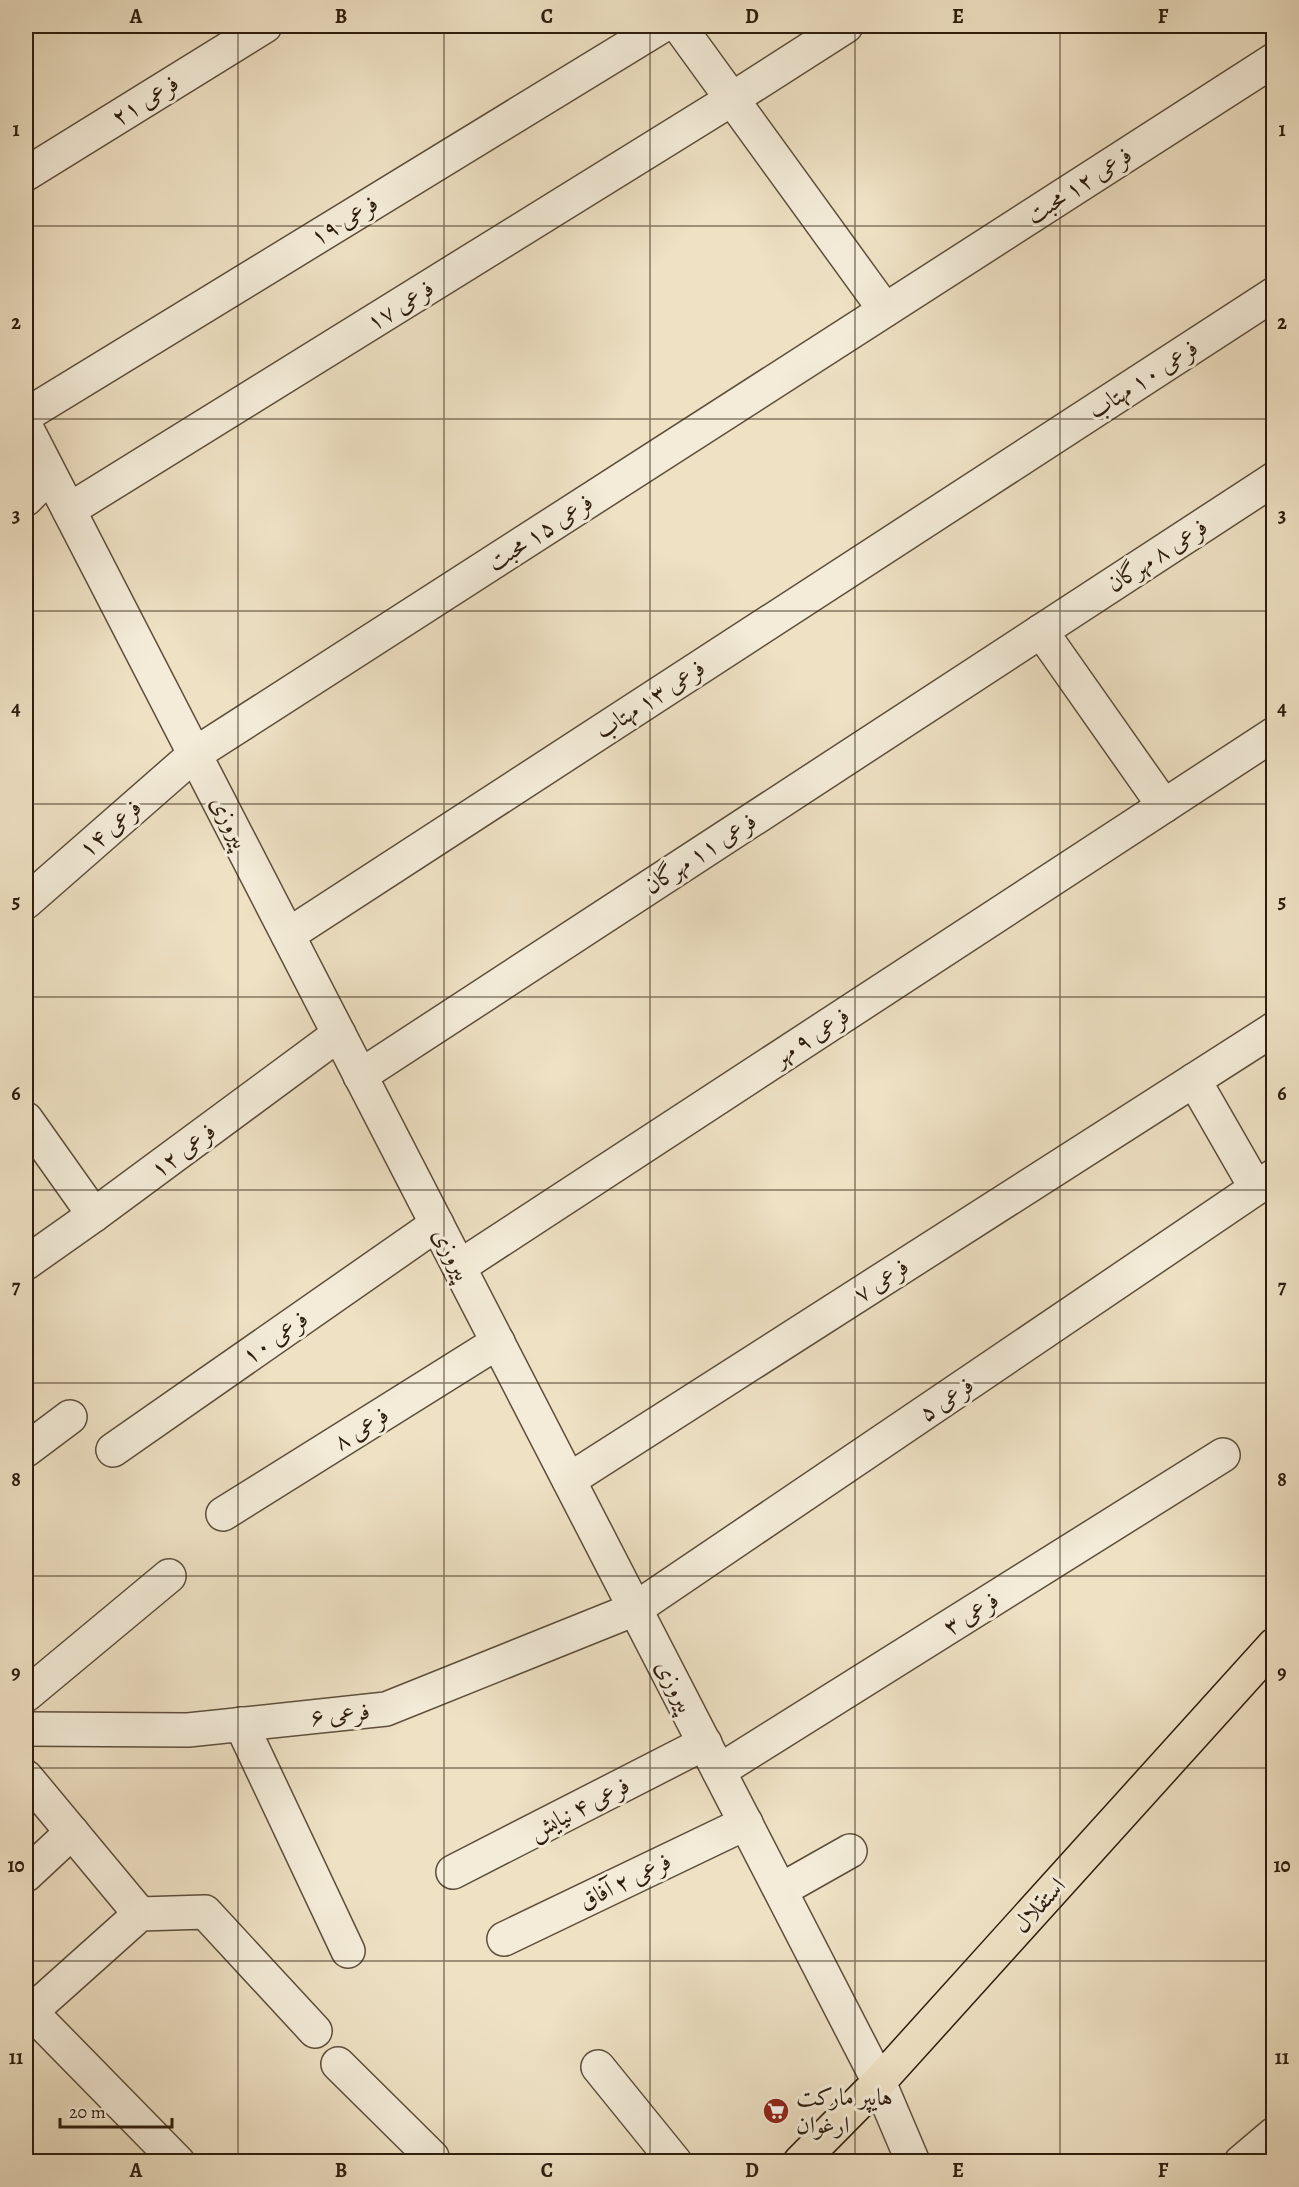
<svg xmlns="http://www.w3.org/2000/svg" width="1299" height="2187" viewBox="0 0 1299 2187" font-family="Alegreya,Amiri,serif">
	<rect width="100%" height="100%" fill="#eee1c4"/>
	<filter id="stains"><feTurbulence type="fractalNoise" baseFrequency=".00333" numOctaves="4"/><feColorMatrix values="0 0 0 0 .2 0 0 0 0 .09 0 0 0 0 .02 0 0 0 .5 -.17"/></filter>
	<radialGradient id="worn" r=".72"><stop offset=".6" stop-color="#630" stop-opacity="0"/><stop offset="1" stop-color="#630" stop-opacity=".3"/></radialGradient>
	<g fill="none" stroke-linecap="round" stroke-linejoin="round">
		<g stroke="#5d4e3b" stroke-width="36">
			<g id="minor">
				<path d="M679 26 885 310"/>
				<path d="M26 174 265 26"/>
				<path d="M26 415 662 26"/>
				<path d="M26 427 879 2082 913 2162"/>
				<path d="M26 499 50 475"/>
				<path d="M69 510 732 99 846 26"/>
				<path d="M1041 631 1164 806"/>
				<path d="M26 902 195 754 1274 60"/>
				<path d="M288 935 1274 294"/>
				<path d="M360 1076 1274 479"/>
				<path d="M1194 1080 1256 1188"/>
				<path d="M26 1119 94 1215"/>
				<path d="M26 1263 94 1215 339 1034"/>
				<path d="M459 1267 1274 734"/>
				<path d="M26 1450 70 1417"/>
				<path d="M113 1450 437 1224"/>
				<path d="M569 1480 1274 1029"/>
				<path d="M223 1514 498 1342"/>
				<path d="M26 1695 169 1576"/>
				<path d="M241 1724 348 1951"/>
				<path d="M26 1729 188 1730 386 1709 635 1609 1274 1176"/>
				<path d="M719 1771 1223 1455"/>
				<path d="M26 1777 140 1914"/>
				<path d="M453 1872 705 1743"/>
				<path d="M26 1875 72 1832"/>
				<path d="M781 1890 850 1851"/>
				<path d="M504 1939 746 1823"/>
				<path d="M30 2011 178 2162"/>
				<path d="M26 2016 140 1914 205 1912 315 2031"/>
				<path d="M338 2064 432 2157 429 2162"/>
				<path d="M598 2067 675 2162"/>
				<path d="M1241 2162 1274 2134"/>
			</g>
		</g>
		<g stroke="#2d1d0d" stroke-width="36">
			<path id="major" d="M800 2162 879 2082 1274 1645"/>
		</g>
		<use href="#minor" stroke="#f4ecd9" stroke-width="33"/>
		<use href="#major" stroke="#eee1c4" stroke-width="33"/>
	</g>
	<path fill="none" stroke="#2d1d0d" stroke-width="1.5" stroke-opacity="0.55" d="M238 26V2162M444 26V2162M650 26V2162M855 26V2162M1060 26V2162M26 226H1274M26 419H1274M26 611H1274M26 804H1274M26 997H1274M26 1190H1274M26 1383H1274M26 1576H1274M26 1768H1274M26 1961H1274"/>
	<defs>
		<g id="supermarket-disc" transform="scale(1.35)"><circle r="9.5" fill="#8f2418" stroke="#f4ecd9"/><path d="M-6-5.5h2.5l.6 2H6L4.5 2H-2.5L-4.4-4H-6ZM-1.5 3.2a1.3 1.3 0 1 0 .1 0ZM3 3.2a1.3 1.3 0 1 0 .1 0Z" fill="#fff"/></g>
	</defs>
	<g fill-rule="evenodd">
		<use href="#supermarket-disc" x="776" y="2111"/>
	</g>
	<g text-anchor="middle" stroke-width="6" stroke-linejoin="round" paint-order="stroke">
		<g font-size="24" fill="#2d1d0d" stroke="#f4ecd9">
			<text transform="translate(145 100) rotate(-32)" y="8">فرعی ۲۱</text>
			<text transform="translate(1079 185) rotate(-33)" y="8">فرعی ۱۲ محبت</text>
			<text transform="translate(344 220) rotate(-31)" y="8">فرعی ۱۹</text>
			<text transform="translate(400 305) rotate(-32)" y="8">فرعی ۱۷</text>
			<text transform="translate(1143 379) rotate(-33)" y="8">فرعی ۱۰ مهتاب</text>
			<text transform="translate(540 532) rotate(-33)" y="8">فرعی ۱۵ محبت</text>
			<text transform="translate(1157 555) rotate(-33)" y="8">فرعی ۸ مهرگان</text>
			<text transform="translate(650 699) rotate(-33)" y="8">فرعی ۱۳ مهتاب</text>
			<text transform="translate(230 822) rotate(63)" y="8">پیروزی</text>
			<text transform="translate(110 828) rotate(-41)" y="8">فرعی ۱۴</text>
			<text transform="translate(700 853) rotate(-33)" y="8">فرعی ۱۱ مهرگان</text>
			<text transform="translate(811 1036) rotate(-33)" y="8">فرعی ۹ مهر</text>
			<text transform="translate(183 1150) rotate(-37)" y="8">فرعی ۱۲</text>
			<text transform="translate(452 1254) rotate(63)" y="8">پیروزی</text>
			<text transform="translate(881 1280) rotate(-33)" y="8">فرعی ۷</text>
			<text transform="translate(275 1337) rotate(-35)" y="8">فرعی ۱۰</text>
			<text transform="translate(946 1399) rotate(-34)" y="8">فرعی ۵</text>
			<text transform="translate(361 1428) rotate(-32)" y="8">فرعی ۸</text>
			<text transform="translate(971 1613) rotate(-32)" y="8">فرعی ۳</text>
			<text transform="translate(675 1686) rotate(63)" y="8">پیروزی</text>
			<text transform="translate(340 1714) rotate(-6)" y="8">فرعی ۶</text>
			<text transform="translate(579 1808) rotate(-27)" y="8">فرعی ۴ نیایش</text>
			<text transform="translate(625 1881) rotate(-26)" y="8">فرعی ۲ آفاق</text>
			<text transform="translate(1039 1905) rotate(-48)" y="8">استقلال</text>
		</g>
		<g font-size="24" fill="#2d1d0d" stroke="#f4ecd9" text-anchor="start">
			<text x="796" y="2105">هایپر مارکت<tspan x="796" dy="28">ارغوان</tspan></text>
		</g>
	</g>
	<rect width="1299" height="2187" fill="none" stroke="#eee1c4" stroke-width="66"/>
	<path d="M60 2118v9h112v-9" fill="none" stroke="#2d1d0d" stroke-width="3"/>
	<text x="69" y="2118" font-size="18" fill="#2d1d0d" stroke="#f4ecd9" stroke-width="4.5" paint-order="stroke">20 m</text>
	<rect x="33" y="33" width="1233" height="2121" fill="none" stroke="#2d1d0d" stroke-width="2"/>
	<g font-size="20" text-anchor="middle" font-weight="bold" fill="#2d1d0d">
		<text x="136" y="23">A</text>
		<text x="341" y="23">B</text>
		<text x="547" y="23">C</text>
		<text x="752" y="23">D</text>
		<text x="958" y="23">E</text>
		<text x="1163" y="23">F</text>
		<text x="16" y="136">1</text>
		<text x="1282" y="136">1</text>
		<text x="16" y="329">2</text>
		<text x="1282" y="329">2</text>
		<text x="16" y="522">3</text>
		<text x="1282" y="522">3</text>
		<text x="16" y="715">4</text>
		<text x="1282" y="715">4</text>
		<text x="16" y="908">5</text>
		<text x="1282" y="908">5</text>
		<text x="16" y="1100">6</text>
		<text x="1282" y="1100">6</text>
		<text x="16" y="1293">7</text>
		<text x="1282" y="1293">7</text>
		<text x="16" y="1486">8</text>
		<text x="1282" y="1486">8</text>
		<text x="16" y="1679">9</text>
		<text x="1282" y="1679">9</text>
		<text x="16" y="1872">10</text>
		<text x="1282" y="1872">10</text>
		<text x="16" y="2064">11</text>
		<text x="1282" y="2064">11</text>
		<text x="136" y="2177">A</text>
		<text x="341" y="2177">B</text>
		<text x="547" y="2177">C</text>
		<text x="752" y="2177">D</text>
		<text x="958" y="2177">E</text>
		<text x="1163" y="2177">F</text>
	</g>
	<rect width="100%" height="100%" filter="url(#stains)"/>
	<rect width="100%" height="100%" fill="url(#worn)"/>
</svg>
